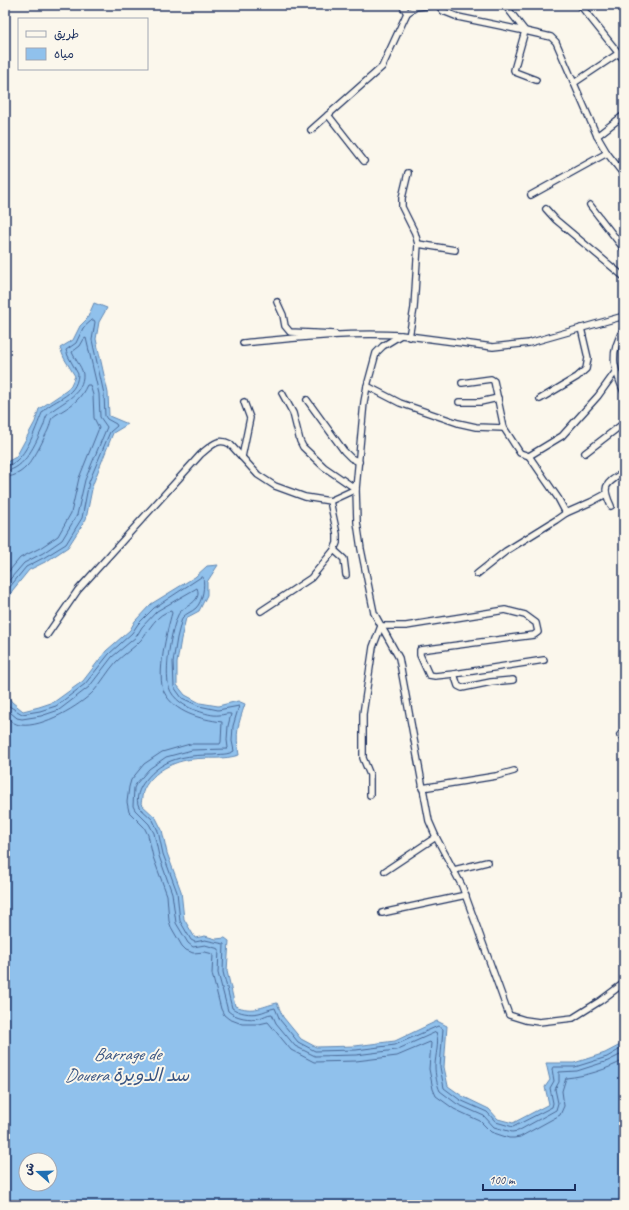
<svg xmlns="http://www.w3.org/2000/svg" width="629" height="1210" viewBox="0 0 629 1210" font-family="Caveat,'Playpen Sans Arabic',sans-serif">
	<rect width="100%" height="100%" fill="#fbf7ec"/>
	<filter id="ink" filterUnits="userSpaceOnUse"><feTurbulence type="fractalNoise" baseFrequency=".025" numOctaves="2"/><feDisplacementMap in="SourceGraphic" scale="8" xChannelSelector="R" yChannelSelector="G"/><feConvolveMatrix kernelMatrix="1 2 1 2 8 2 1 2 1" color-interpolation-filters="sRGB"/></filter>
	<g filter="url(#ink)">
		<g fill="#90c1ec" stroke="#6187b3" fill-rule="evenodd">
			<path d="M94 303 107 308 99 322 96 339 108 393 109 416 128 424 113 433 93 484 86 519 68 547 47 561 29 570 12 591 5 611V463L16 457 35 422 39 409 66 391 71 385 75 376 64 358 60 348 73 340 80 326 87 319Z"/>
			<path d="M218 565 207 582V595L199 611 186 618 181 639 177 663V685L185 695 200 703 218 706 238 701 245 704C238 725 235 733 239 755 223 760 209 757 193 759 174 761 153 771 144 789 142 793 142 799 141 804L156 818 162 830 167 853 181 891 184 919 195 938 205 936 216 939 225 938 229 941 227 971 235 1006C254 1013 260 1007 277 1003L283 1017 301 1039 316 1047 355 1046 395 1041 437 1021 447 1026 444 1067 448 1086 462 1096 489 1109 498 1119 513 1123 549 1104 545 1087 550 1080 546 1063H574L605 1053 624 1043V1205H5V693L12 702 23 711 39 707 54 702 83 681 106 651 130 630 135 621 151 604 195 577 207 566ZM26 1160H50V1184H26Z"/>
		</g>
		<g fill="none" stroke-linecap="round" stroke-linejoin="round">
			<g stroke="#4a6997" stroke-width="1">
				<path d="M5 466C25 464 35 429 42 413 50 399 77 399 78 374L68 356 66 350 76 343 83 328 92 320H94L95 322 92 340 104 394 105 416 107 419 116 424 117 426 110 432 89 482 82 518 66 544 45 557 26 567 9 588 5 599"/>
				<path d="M5 471C25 470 36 442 43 427 45 422 45 417 49 413 62 402 81 396 83 377 84 369 75 360 72 352L80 346 84 339 86 338 99 394 100 417 107 427 85 480 77 515 62 540 43 553 24 563 5 585"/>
				<path d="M5 477C28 477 39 448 48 430 50 426 50 421 52 418 55 415 59 413 62 411 74 404 81 398 87 385H90L93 395 94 418 99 428 79 478 71 513 58 536 40 548 20 558 5 576"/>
				<path d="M5 700 9 706 22 714 40 711 56 706 85 684 109 654 132 633 138 624 154 608 201 577H203C205 585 203 601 196 608 192 612 186 613 182 618L177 638 173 662 174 687 182 698 199 706 218 710 239 706 233 726 232 741 234 751C228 755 221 754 213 755 185 755 163 758 145 781 139 788 135 799 139 807L153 820 158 831 163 854 177 892 180 921 191 940 195 942 205 940 224 944 223 972 232 1008C239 1013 250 1015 259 1013 264 1012 269 1009 275 1008L280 1020 298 1042 315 1051 356 1050 395 1045 438 1026 443 1029 440 1067 444 1088 460 1100 487 1112 496 1122 513 1127 552 1107 553 1103 550 1088 554 1081 552 1069 553 1067H575L607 1057 624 1047"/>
				<path d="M5 708 17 718 22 719 41 716 59 710 89 687 112 657 136 637 142 627 157 611 197 588C203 603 182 606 178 615 171 630 164 671 169 687 172 699 187 708 198 711 204 713 213 716 219 715 224 715 227 713 231 714L228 726 227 740 228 748 227 749 192 750 166 757 149 769 136 784 134 788 133 806 135 810 149 824 154 833 159 856 172 893 176 923 188 943 193 947 205 945 219 949 218 973 228 1011C236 1018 250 1020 259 1018 264 1017 267 1014 272 1014L276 1023 295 1046 315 1056 356 1055 396 1050 436 1032C440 1042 435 1056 435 1066 435 1074 437 1085 440 1091L457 1104 484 1116 494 1127 512 1132 518 1131 556 1110 558 1103 555 1089 559 1082V1072L577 1071 608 1061 624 1053"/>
				<path d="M5 716C10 720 15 725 21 725 42 728 80 706 94 691 102 682 108 671 116 662 124 654 134 648 141 640 149 630 157 613 171 611L172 613C167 630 156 676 164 692 175 713 200 719 222 722L221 742 220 744H190L162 752 144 764 131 780 129 787 127 802 129 812 144 827 148 835 153 857 167 895 169 921 171 927 182 946 186 950 193 953 205 952 213 954 212 974 221 1009 224 1015 229 1019 242 1024H259L268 1022 291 1050 314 1062 356 1061 397 1056 430 1042 431 1043 429 1069 433 1089 436 1096 454 1109 480 1121 491 1132 509 1138H514L520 1137 560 1115 564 1106 562 1091 566 1078C586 1076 606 1070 624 1060"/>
			</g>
			<g stroke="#1b2f5e" stroke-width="8">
				<g id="minor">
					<path d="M404 5V8L407 13"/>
					<path d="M438 5 443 11 458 17 525 31 514 70 515 72 536 80"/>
					<path d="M505 5 525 31 551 37 556 42 597 136 607 153 624 175"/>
					<path d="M580 5 624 60"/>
					<path d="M574 83 619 53"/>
					<path d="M328 115 364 161"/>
					<path d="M311 130 382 67 407 13 416 7 433 5"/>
					<path d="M597 136 624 115"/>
					<path d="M408 173 402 198V207L415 233 418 244 414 308 409 337"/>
					<path d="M531 195 607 153"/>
					<path d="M590 205 624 249"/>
					<path d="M546 209 556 220 624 277"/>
					<path d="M418 244 455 250"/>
					<path d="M277 302 283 315 285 326 290 332 335 334"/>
					<path d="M624 316 529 343 493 347 401 335 383 346 376 353 367 386 364 402 356 489 357 522 361 549 374 613 399 658 429 821 436 837 462 886 509 1015 525 1020 539 1022 573 1018 600 1001 624 983"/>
					<path d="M624 328C609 354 613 366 624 392"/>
					<path d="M243 343C295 338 348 332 400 335"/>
					<path d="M462 383 491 379 494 381 504 428 520 453 529 456 562 436 598 396 616 371"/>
					<path d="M367 386 400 403 458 423 476 427 504 428"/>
					<path d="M540 399 577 377 586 369 588 358 581 328"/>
					<path d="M307 400 344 451 351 458 359 462"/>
					<path d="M459 402H480L498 398"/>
					<path d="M585 453 624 423"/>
					<path d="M529 456 558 498 566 513"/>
					<path d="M242 457 250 418 244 402"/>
					<path d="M611 506C601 485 606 484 624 472"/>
					<path d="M334 550 344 559 346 575"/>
					<path d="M477 574 506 551 556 520 566 513 591 502 606 494"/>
					<path d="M261 611 311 578 334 550 337 543V534L330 501"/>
					<path d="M47 635 78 590 201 454C211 446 218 437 230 444L258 475 275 486 305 497 330 501 356 489 324 467 303 447 300 441 293 413 282 393"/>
					<path d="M454 674 458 686 462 688 491 682 513 680"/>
					<path d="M624 732 620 735 624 739"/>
					<path d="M422 788 496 776 514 771"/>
					<path d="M370 795V775L363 758V714L373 647 381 626H406L505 610 525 615 536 623 538 632 534 635 420 650V655L429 675 435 676 454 674 544 660"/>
					<path d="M454 870 487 862"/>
					<path d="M385 871 436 837"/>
					<path d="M382 913 466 895"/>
				</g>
			</g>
			<use href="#minor" stroke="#fbf7ec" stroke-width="5.5"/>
		</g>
	</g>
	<g text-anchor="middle" stroke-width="4" stroke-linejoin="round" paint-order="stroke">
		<g font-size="18" font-style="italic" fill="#385482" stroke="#fbf7ec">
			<text x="127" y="1060">Barrage de<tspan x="127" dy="21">Douera سد الدويرة</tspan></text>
		</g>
	</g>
	<rect width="629" height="1210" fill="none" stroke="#fbf7ec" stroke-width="20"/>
	<rect x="10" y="10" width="609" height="1190" fill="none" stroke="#1b2f5e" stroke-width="1.5" filter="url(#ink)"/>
	<rect x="18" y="18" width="130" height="52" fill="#fbf7ec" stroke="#a1a7b3"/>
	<rect x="26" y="31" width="20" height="6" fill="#fbf7ec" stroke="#a1a7b3"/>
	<text x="54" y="38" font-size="12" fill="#1b2f5e">طريق</text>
	<rect x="26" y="48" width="20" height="12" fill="#90c1ec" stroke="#a1a7b3"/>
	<text x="54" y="58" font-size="12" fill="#1b2f5e">مياه</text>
	<g transform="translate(38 1172) rotate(290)"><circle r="19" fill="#fbf7ec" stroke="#a1a7b3"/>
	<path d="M0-3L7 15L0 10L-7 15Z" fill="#1f6fb2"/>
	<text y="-6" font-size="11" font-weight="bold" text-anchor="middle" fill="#1b2f5e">ش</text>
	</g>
	<path d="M483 1184v6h92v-6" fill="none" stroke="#1b2f5e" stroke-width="2"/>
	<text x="489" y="1184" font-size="12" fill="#1b2f5e" stroke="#fbf7ec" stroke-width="3" paint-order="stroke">100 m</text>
</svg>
